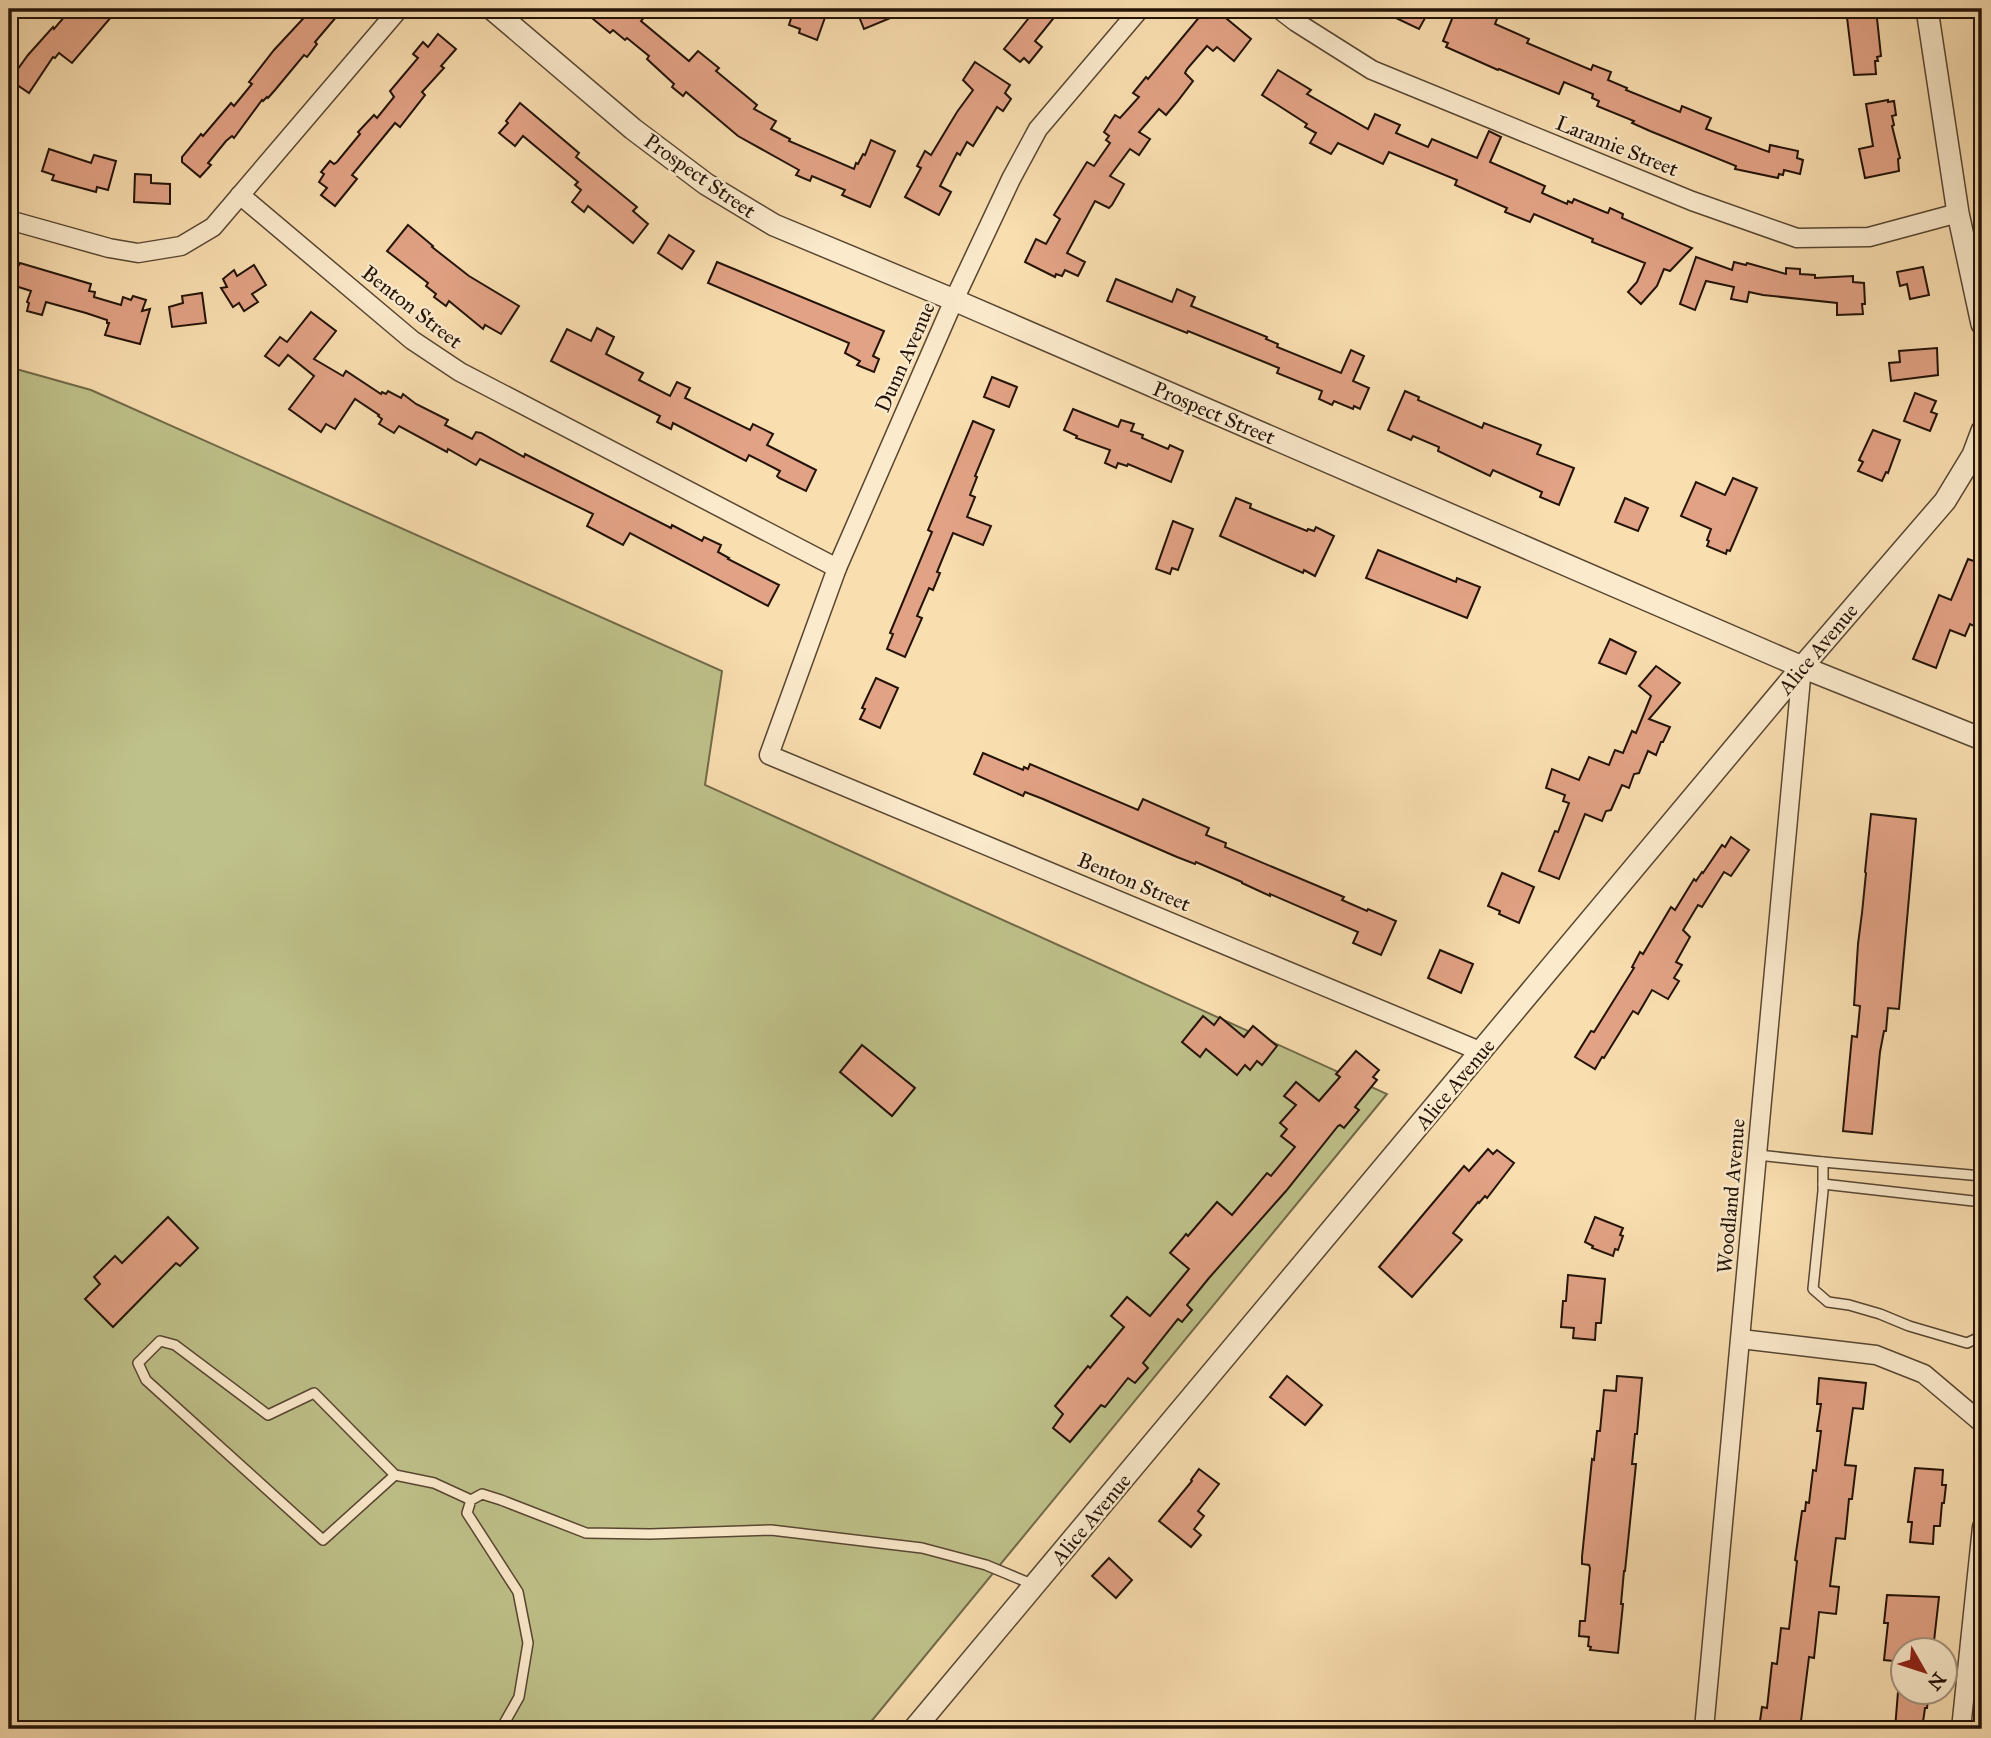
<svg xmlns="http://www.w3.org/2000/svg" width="1991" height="1738" viewBox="0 0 1991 1738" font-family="'IM FELL Great Primer',serif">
	<rect width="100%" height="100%" fill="#f9deb0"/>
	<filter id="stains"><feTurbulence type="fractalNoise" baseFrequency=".00286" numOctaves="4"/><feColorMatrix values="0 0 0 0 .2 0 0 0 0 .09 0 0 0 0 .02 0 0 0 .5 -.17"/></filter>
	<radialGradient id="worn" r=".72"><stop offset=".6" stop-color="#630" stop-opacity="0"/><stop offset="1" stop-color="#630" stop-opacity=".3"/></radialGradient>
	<path fill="#bfc18a" stroke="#716a49" stroke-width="2" d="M9 367 91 390 722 671 705 785 1387 1094 865 1729H9Z"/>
	<g fill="#e2a285" stroke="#231308" stroke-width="2">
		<path d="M71 9H118L72 63 59 53 55 58 53 57 29 93 10 80 28 55 53 27 54 29Z"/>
		<path d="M312 9H343L315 42 317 44 307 57 304 55 275 90 268 98 267 97 263 101 262 100 234 138 232 136 226 141 208 163 211 165 200 177 182 162V157L201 134 203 136 231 103 234 106 252 84 249 82 274 50Z"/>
		<path d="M581 9H651L641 21 689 61 698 51 719 68 716 71 757 105 754 109 776 121 771 129 790 139 789 141 854 169 856 163 858 164 863 154 865 155 871 140 895 151 870 207 842 195 845 190 812 176 810 181 796 175 799 170 738 136 686 92 683 96 672 87 674 84 647 59 649 56 627 38 625 40 613 30 610 33Z"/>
		<path d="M794 9H828L817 40 799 33 800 29 789 25Z"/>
		<path d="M856 9H912L864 29Z"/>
		<path d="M1036 9H1061L1035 41 1042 47 1029 63 1024 58 1020 62 1004 49Z"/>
		<path d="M1206 9H1215L1251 39 1234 61 1217 47 1213 51 1207 46 1187 69 1185 73 1193 81 1177 102 1166 115 1159 109 1139 132 1150 139 1139 155 1130 149 1110 176 1124 184 1112 205 1109 208 1095 201 1067 253 1085 262 1078 276 1065 270 1062 276 1056 274 1055 277 1025 262 1036 239 1046 244 1060 219 1054 215 1087 162 1094 166 1110 143 1106 140 1109 136 1104 132 1115 115 1120 118 1139 97 1133 93 1146 77 1148 79Z"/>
		<path d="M1377 9H1430L1419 29Z"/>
		<path d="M1456 9H1469L1480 13 1482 9H1501L1495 24 1529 39 1527 43 1591 70 1593 65 1611 72 1608 80 1627 88 1626 90 1680 112 1682 106 1711 118 1706 129 1769 152 1770 145 1798 151 1797 158 1803 160 1800 174 1784 170 1783 175 1779 174 1778 178 1735 169 1736 166 1650 131 1632 123 1634 121 1597 106 1599 101 1592 98 1593 94 1564 82 1559 94 1499 69 1498 70 1446 47 1448 43 1443 41Z"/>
		<path d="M1846 9H1876L1881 56 1877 57 1878 61H1875L1876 74 1854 75Z"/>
		<path d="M438 34 456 49 441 66 444 68 422 92 425 95 400 127 395 123 352 175 357 179 335 206 321 195 327 188 319 182 324 174 321 172 330 161 334 164 337 162 360 134 358 132 374 115 377 118 394 97 390 91 418 58 413 54 423 42 428 47Z"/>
		<path d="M975 62 1010 85 1005 93 1011 99 1003 111 997 107 973 146 967 142 960 155 957 153 940 186 951 192 939 215 905 197 921 168 917 166 925 151 931 155 957 112 973 90 963 80Z"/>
		<path d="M1278 70 1311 90 1307 94 1368 129 1375 114 1400 125 1396 133 1428 147 1432 139 1477 158 1489 131 1501 137 1490 162 1545 186 1542 193 1567 204 1568 201 1572 203 1574 199 1605 212 1608 213 1610 208 1623 214 1622 218 1692 248 1670 271 1664 269 1657 286 1641 304 1628 292 1637 282 1645 263 1592 242 1593 239 1534 214 1530 222 1505 212 1507 208 1455 185 1457 180 1389 152 1383 164 1338 143 1331 154 1310 143 1316 133 1305 127 1307 124 1262 95Z"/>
		<path d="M1888 100V102L1894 101 1896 115 1892 116 1894 125 1892 126 1900 158 1898 159 1899 171 1865 178 1859 149 1873 146 1866 104Z"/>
		<path d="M520 103 579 153 576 157 637 207 633 211 648 224 633 243 588 206 584 212 572 202 581 190 575 185 578 182 523 136 515 146 499 133 508 123 506 121Z"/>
		<path d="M49 149 91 163 94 155 116 161 108 190 97 187 96 192 52 180 54 175 42 171Z"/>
		<path d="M135 174 151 175V183L170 184V204L134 202Z"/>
		<path d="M408 225 433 246 432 247 469 276 519 306 501 334 485 325 483 329 449 301 446 306 434 297 436 294 426 286 428 283 387 251Z"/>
		<path d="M669 235 694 251 682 269 658 253Z"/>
		<path d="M1696 257 1732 270 1734 262 1746 265 1747 263 1786 274V268L1800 269V274L1815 275V278L1853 276V282L1864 283 1865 304H1862L1863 314 1837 315V303L1763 295 1749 292 1747 302 1731 299 1734 287 1706 281 1695 310 1680 304Z"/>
		<path d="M9 262 19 265 20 263 91 284 89 291 95 292 94 297 121 305 123 297 131 300 133 296 146 300 142 311 150 309 140 344 105 335 109 323H107V320L86 313 46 302 42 315 27 311 29 303 27 302 31 291 9 284Z"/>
		<path d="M717 262 884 331 873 356 879 359 874 372 857 365 860 361 845 353 849 343 708 283Z"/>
		<path d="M254 265 266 285 252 294 258 302 244 311 239 303 233 307 221 288 227 287 223 279 234 270 237 276Z"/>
		<path d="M1923 267 1929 295 1910 299 1907 284 1900 286 1897 272Z"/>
		<path d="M1116 279 1172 302 1177 289 1195 297 1191 306 1267 337 1266 339 1278 344 1277 347 1341 373 1351 350 1364 356 1353 381 1369 388 1360 409 1354 406 1353 409 1334 401 1332 405 1319 399 1322 391 1277 373 1279 368 1188 331 1187 333 1107 301Z"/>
		<path d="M202 293 206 323 172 327 169 307 183 303 182 296Z"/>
		<path d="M311 312 336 331 314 359 343 376 346 371 381 394 382 392 386 394 388 391 401 398 403 394 416 404 448 420 445 425 472 439 476 432 481 433 524 457 525 454 671 528 672 525 702 541 704 537 721 545 718 552 729 558 728 559 779 585 768 606 630 533 623 545 587 526 593 514 480 459 476 465 448 449 447 452 399 426 394 433 379 424 382 419 378 416 379 415 355 399 335 429 326 424 321 432 289 409 314 376 288 355 279 366 265 356 280 337 287 342Z"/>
		<path d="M597 328 614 337 606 354 643 373 639 380 670 396 677 382 690 388 685 398 750 430 753 424 773 434 767 445 816 470 806 491 779 478 777 476 780 471 749 455 746 461 673 423 671 429 657 422 660 416 551 361 567 329 591 341Z"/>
		<path d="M1937 348 1938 375 1891 381 1889 363 1900 362 1899 351Z"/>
		<path d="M992 377 1017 387 1009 407 984 397Z"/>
		<path d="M1405 391 1419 397 1418 400 1482 428 1484 423 1541 445 1537 454 1574 468 1559 505 1540 497 1542 492 1493 470 1490 476 1438 451 1439 447 1413 436 1411 440 1388 430Z"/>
		<path d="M1915 393 1936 401 1931 412 1937 414 1930 431 1904 421Z"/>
		<path d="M1073 409 1118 427 1121 420 1134 424 1131 431 1143 435 1142 438 1168 449 1170 445 1183 451 1171 482 1128 464 1127 466 1118 463 1116 468 1105 463 1110 450 1076 438 1077 436 1064 430Z"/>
		<path d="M973 421 994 430 975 476 977 477 970 495 975 497 967 517 991 526 983 545 953 533 937 572 940 573 933 590 929 588 917 616 922 618 905 657 887 649 893 634 890 633 932 532 928 530Z"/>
		<path d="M1873 430 1900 440 1888 473 1886 472 1882 481 1858 471 1863 462 1859 460Z"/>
		<path d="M1733 478 1757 488 1730 551 1727 550 1726 554 1707 546 1709 541 1707 540 1711 529 1681 516 1696 482 1725 495Z"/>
		<path d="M1236 498 1251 504 1250 508 1307 531 1308 529 1314 531 1316 527 1334 536 1315 576 1304 570 1303 573 1220 536Z"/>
		<path d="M1625 498 1648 508 1638 531 1615 522Z"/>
		<path d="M1173 521 1193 529 1178 570 1172 568 1170 574 1156 569Z"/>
		<path d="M1378 550 1456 582 1457 578 1480 587 1467 618 1366 578Z"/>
		<path d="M1968 559 1982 564V607L1974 626 1970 624 1965 636 1950 630 1936 668 1913 659 1939 595 1951 600Z"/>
		<path d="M1610 639 1636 652 1626 674 1599 663Z"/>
		<path d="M1656 666 1680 683 1649 719 1670 727 1663 742H1661L1656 755 1648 751 1639 773 1634 774 1629 788 1622 785 1611 810 1606 811 1602 821 1585 814 1559 879 1539 871 1555 831 1558 832 1569 803 1563 801 1565 795 1546 788 1552 769 1579 780 1589 757 1609 765 1615 750 1623 753 1632 731 1636 733 1651 696 1639 686Z"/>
		<path d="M876 678 898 688 880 728 860 719 865 709 862 708Z"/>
		<path d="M983 753 1023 770 1024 767 1028 769 1030 764 1138 810 1143 799 1209 828 1206 835 1226 843 1225 847 1344 897 1342 900 1367 911 1368 909 1396 921 1381 955 1353 943 1358 932 1270 894V896L1242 883V882L1196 862 1195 864 1177 857 1043 799 1025 792 1023 796 974 774Z"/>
		<path d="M1871 814 1916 819 1899 1009 1888 1008 1886 1031H1884L1880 1052 1872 1134 1843 1131 1852 1036 1857 1037 1860 1006 1854 1005 1858 944 1862 913 1866 873 1865 872Z"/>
		<path d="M1731 837 1749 850 1731 876 1724 872 1702 907 1698 905 1683 930 1690 937 1676 962 1682 965 1674 978 1679 981 1668 999 1652 990 1638 1014 1633 1011 1604 1058 1602 1057 1595 1069 1575 1057 1591 1031 1594 1032 1634 968 1632 967 1640 952 1643 954 1671 907 1675 910 1694 879 1696 881 1702 872 1703 873 1722 845 1725 847Z"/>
		<path d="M1502 873 1534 887 1519 923 1499 914 1500 911 1488 906Z"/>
		<path d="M1440 950 1473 964 1461 993 1428 978Z"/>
		<path d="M1203 1016 1214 1025 1220 1017 1244 1037 1253 1026 1277 1046 1262 1065 1257 1061 1250 1070 1245 1065 1237 1075 1206 1049 1200 1057 1182 1042Z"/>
		<path d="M862 1045 915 1088 892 1116 840 1072Z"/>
		<path d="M1356 1051 1379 1070 1373 1077 1377 1080 1355 1107 1359 1110 1344 1128 1340 1125 1338 1126 1286 1191 1209 1278 1187 1305 1192 1310 1182 1322 1178 1319 1143 1363 1148 1368 1135 1383 1128 1378 1105 1407 1101 1405 1070 1442 1053 1428 1063 1414 1055 1406 1088 1366 1090 1368 1124 1327 1111 1316 1127 1297 1150 1316 1189 1269 1170 1253 1182 1239 1186 1234 1188 1236 1217 1202 1232 1215 1267 1173 1271 1176 1295 1147 1281 1136 1287 1129 1280 1123 1296 1105 1284 1096 1296 1082 1319 1101 1340 1077 1336 1074Z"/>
		<path d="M1488 1149 1493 1154 1497 1150 1514 1163 1487 1198 1485 1196 1479 1203 1478 1202 1453 1233 1462 1240 1412 1297 1379 1267 1464 1166 1469 1171Z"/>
		<path d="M168 1217 198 1248 180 1266 176 1263 113 1327 85 1299 100 1284 94 1277 115 1256 122 1263Z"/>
		<path d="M1595 1217 1623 1228 1620 1235 1623 1236 1618 1250 1615 1249 1613 1256 1592 1248 1593 1246 1585 1242Z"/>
		<path d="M1568 1275 1605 1279 1601 1323H1596L1595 1340 1573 1338 1574 1328 1561 1327 1563 1301H1566Z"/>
		<path d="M1287 1376 1322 1405 1305 1425 1270 1397Z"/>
		<path d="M1617 1376 1642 1378 1637 1434H1635L1632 1464H1636L1625 1571H1624L1621 1604H1623L1618 1653 1590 1650 1591 1647 1588 1646 1589 1637 1579 1636 1580 1621H1585L1590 1568 1589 1565 1582 1564V1557L1592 1459 1594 1460 1597 1431H1600L1604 1390 1616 1391Z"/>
		<path d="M1819 1378 1866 1383 1863 1409 1853 1408 1845 1465 1856 1466 1852 1499H1849L1845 1539 1836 1538 1830 1586 1839 1587 1836 1614 1819 1612 1814 1658 1809 1657 1800 1729 1759 1728 1762 1707 1767 1708 1772 1663 1777 1664 1781 1628 1789 1629 1797 1561 1795 1560 1802 1511H1805L1806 1502 1809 1503 1813 1470 1816 1471 1821 1431H1817L1821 1404H1817Z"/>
		<path d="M1915 1468 1943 1470 1942 1485H1946L1944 1503H1942L1940 1526H1934L1933 1544 1910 1542 1912 1522H1908Z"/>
		<path d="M1199 1469 1219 1484 1198 1511 1204 1516 1194 1529 1201 1535 1191 1547 1159 1521 1192 1481 1191 1480Z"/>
		<path d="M1109 1558 1132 1580 1116 1598 1092 1576Z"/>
		<path d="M1887 1595 1939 1597 1933 1650H1903V1662L1884 1660 1888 1623H1884Z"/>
		<path d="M1898 1692H1929L1927 1708H1925L1922 1729H1895Z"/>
	</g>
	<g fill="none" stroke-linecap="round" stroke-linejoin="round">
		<g stroke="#584632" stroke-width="12">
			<g id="service">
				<path d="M1758 1155 1823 1162"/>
				<path d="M1982 1176 1823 1162V1191L1813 1289 1828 1302 1849 1305 1880 1314 1909 1326 1967 1343 1982 1336"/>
				<path d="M1823 1184 1982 1202"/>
				<path d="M395 1475 323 1540 146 1380 138 1363 160 1341 175 1345 268 1415 314 1393 395 1475 434 1483 471 1500"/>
				<path d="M501 1729 519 1697 528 1643 518 1592 467 1513 471 1500 482 1494 501 1500 586 1533 650 1534 771 1530 922 1548 986 1565 1034 1585"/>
			</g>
		</g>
		<g stroke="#584632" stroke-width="21">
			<g id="minor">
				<path d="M1140 9 1038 129 1011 179 954 300 837 568 769 755 1482 1052"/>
				<path d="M1279 9 1296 22 1372 70 1692 201 1797 238 1869 237 1958 213"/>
				<path d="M240 195 412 340 460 372 837 568"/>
				<path d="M9 220 109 248 138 253 181 246 213 227 399 9"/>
				<path d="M1741 1339 1876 1355 1924 1374 1982 1423"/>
				<path d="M1704 1729 1802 667"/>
				<path d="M1961 1729 1982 1527"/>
			</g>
		</g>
		<g stroke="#584632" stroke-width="24">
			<g id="tertiary">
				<path d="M492 9 633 129 706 184 774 225 954 300 1802 667 1982 739"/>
				<path d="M1927 9 1958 213 1982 324"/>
				<path d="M914 1729 1802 667 1945 501 1973 455 1982 431"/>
			</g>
		</g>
		<use href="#service" stroke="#fbeacc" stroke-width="9"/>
		<use href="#minor" stroke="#fbeacc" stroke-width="18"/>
		<use href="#tertiary" stroke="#fbeacc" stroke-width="21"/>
	</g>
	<g text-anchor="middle" stroke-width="5" stroke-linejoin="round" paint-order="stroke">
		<g font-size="21" fill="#231308" stroke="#fbeacc">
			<text transform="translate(1617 146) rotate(22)" y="7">Laramie Street</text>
			<text transform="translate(700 176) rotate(35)" y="7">Prospect Street</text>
			<text transform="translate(412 307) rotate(38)" y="7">Benton Street</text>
			<text transform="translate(905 357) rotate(-66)" y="7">Dunn Avenue</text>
			<text transform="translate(1214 413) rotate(23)" y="7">Prospect Street</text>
			<text transform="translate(1818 649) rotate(-50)" y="7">Alice Avenue</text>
			<text transform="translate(1134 882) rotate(23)" y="7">Benton Street</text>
			<text transform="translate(1455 1084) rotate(-50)" y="7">Alice Avenue</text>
			<text transform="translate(1731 1196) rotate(-85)" y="7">Woodland Avenue</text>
			<text transform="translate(1091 1519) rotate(-50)" y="7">Alice Avenue</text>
		</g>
	</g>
	<rect width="1991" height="1738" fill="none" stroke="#f9deb0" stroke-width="35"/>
	<rect x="10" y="10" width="1970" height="1717" fill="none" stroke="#231308" stroke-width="3.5"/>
	<rect x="18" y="18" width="1956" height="1703" fill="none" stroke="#231308" stroke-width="2"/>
	<g transform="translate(1924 1671) rotate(129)"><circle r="33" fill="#fbeacc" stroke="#a5947e" stroke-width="2"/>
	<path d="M0-5L12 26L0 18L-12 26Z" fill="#8f2418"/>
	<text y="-10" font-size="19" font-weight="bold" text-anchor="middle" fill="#231308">N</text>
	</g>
	<rect width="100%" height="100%" filter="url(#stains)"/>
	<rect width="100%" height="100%" fill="url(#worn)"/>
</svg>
